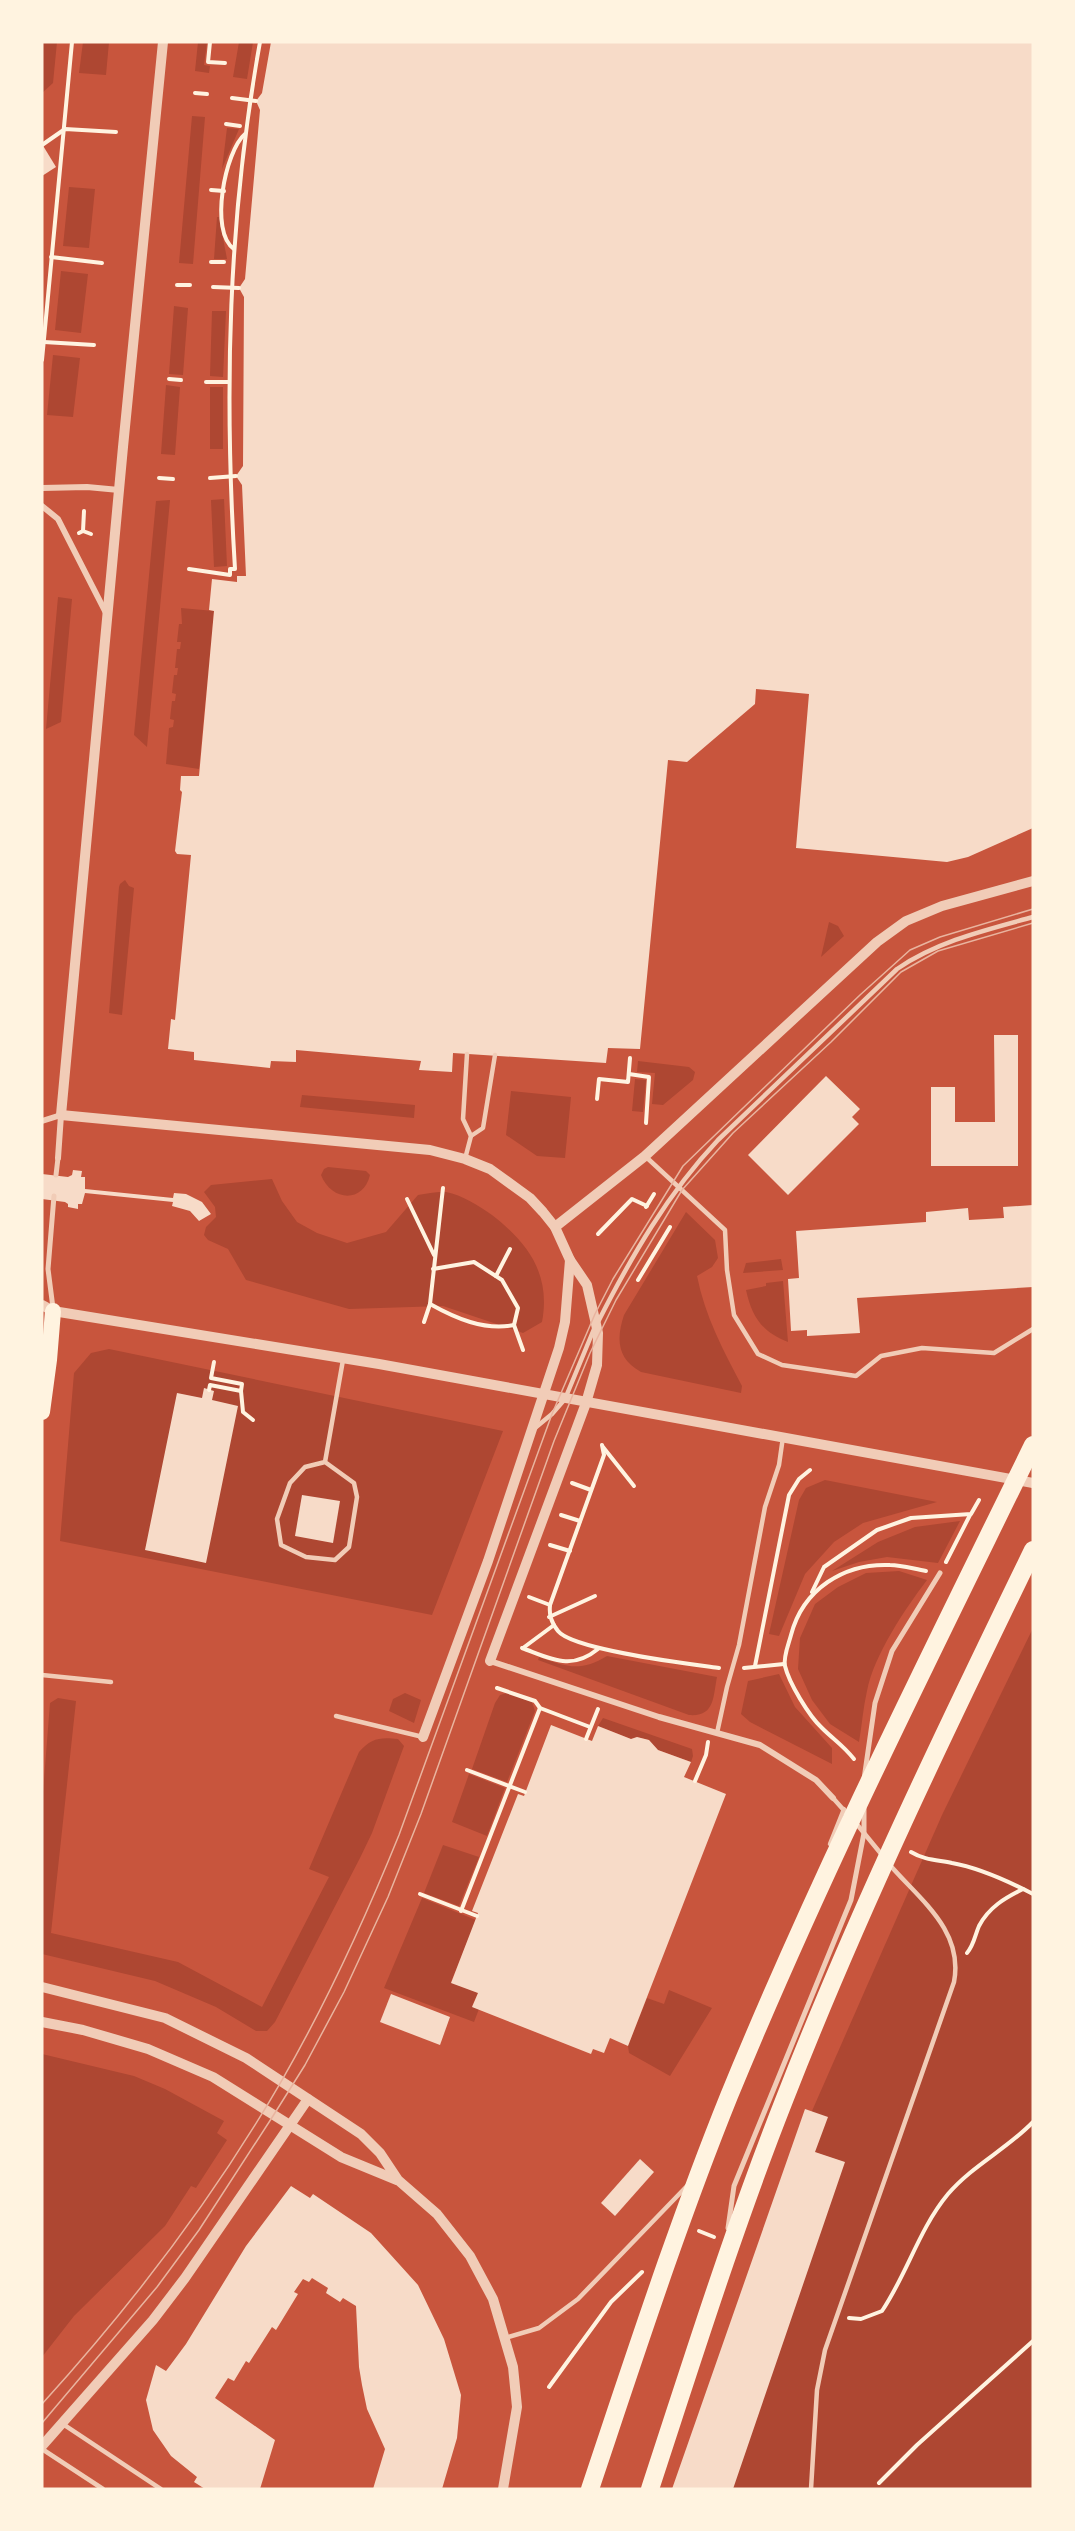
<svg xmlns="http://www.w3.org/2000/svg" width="1075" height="2531" viewBox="0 0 1075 2531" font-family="Overpass,sans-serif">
	<rect width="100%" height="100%" fill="#c8553d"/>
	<g fill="#ae4732">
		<path d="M42 42H57L53 83 42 93Z"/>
		<path d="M83 42H109L106 75 79 73Z"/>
		<path d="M198 42H207L204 65 210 66 209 73 195 71Z"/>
		<path d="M239 42H253L247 79 233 77Z"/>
		<path d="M192 116 205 117 193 264 179 263Z"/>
		<path d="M227 128 239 129 222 169Z"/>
		<path d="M69 187 95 189 89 248 63 246Z"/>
		<path d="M217 217H219L227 259H214Z"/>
		<path d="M61 271 88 274 81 333 55 330Z"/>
		<path d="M174 306 188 308 183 375 169 374Z"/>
		<path d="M212 311H226L223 377 210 376Z"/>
		<path d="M53 355 80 358 73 417 47 415Z"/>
		<path d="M166 385 180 387 175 455 161 454Z"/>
		<rect x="210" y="387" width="13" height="62"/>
		<path d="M224 499 227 566 214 567 211 500Z"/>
		<path d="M170 500 147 747 134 735 156 501Z"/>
		<path d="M58 597 72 599 61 722 46 729Z"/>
		<path d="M181 608 214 611 199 769 166 764 169 728 173 727 174 720 170 719 172 701H175L176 694 172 693 174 675H177L178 668H175L177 649H180L181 642H177L179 624H182Z"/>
		<path d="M125 880 129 886 134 888 122 1015 109 1013 119 887 120 884Z"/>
		<path d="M829 922 838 926 844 936 821 957Z"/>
		<path d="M638 1061 689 1067 695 1072 693 1080 663 1105 652 1104 655 1073 637 1072Z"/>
		<path d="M635 1079 646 1080 643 1112 632 1111Z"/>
		<path d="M511 1091 571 1097 565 1158 537 1156 506 1135Z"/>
		<path d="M302 1095 415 1105 414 1118 300 1107Z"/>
		<path d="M328 1167 366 1171 370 1175C363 1204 331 1201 321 1175L324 1169Z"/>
		<path d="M272 1179 282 1201 297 1222 317 1233 347 1243 386 1232 418 1195C427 1194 438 1191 446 1192 462 1195 479 1206 492 1215 528 1243 551 1274 542 1322L523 1333 443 1306 349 1309 246 1280 228 1249 208 1240 204 1235 206 1227 216 1217 215 1207 204 1192 211 1185Z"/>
		<path d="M686 1212 715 1240 718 1258 712 1267 697 1276C705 1316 723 1350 742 1386L741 1393 641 1372C617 1359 616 1339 624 1315Z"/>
		<path d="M781 1259 783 1270 743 1273 746 1263Z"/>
		<path d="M783 1281 788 1342C762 1332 752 1317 746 1290L766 1286V1283Z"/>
		<path d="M109 1349 503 1431 432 1615 60 1541 74 1373 91 1353Z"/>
		<path d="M825 1480 937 1502 863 1523 834 1542 805 1574 779 1636 769 1634 799 1500 806 1488Z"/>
		<path d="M960 1521 938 1563 887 1557 859 1562 832 1571 878 1542 915 1527Z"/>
		<path d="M899 1571 927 1580C905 1609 874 1655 867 1691 863 1708 862 1725 859 1742L830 1724 812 1700 798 1669 800 1638 815 1604 838 1587 866 1573Z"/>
		<path d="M1033 1628V2489H682L812 2111 942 1815Z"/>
		<path d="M607 1656 717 1677C713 1697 715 1717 689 1715L538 1660 539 1657C566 1667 581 1672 607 1656Z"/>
		<path d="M779 1674 795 1707 832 1748V1764L750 1722 741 1714 748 1681Z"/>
		<path d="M405 1693 421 1700 414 1723 389 1711 393 1699Z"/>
		<path d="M507 1693 532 1702 535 1711 507 1782 472 1769 495 1703 500 1695Z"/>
		<path d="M58 1698 76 1701 51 1933 178 1962 262 2007 329 1877 309 1869 359 1752C371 1738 380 1737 398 1739L404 1746 372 1833 360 1858 275 2022 267 2031H256L216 2007 155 1981 42 1954V1805L50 1703Z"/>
		<path d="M603 1718 692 1749 693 1756 691 1762 658 1750 649 1740 637 1737 631 1739 598 1726Z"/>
		<path d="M469 1774 505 1788 487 1836 452 1822Z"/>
		<path d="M443 1845 479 1857 459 1906 424 1893Z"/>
		<path d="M422 1898 476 1920 451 1982 478 1993 472 2006 479 2009 474 2022 384 1988Z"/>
		<path d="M669 1990 712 2008 670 2076 629 2053 628 2046 647 1998 664 2004Z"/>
		<path d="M42 2054 134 2076 165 2089 224 2121 217 2133 227 2140 196 2188 191 2186 165 2226 74 2316 42 2357Z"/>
	</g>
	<g fill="#f7dbc8">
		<path d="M271 42H1033V828L968 857 947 862 796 848 809 694 756 689 755 704 687 762 668 760 640 1049 608 1048 606 1063 453 1053 452 1072 419 1070 421 1061 296 1050V1062L271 1061 270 1068 194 1060V1052L168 1049 171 1019 175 1020 191 855 177 854 175 851 182 792 180 790 181 776H199L214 611 209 610 212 579 237 582V576H246L242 485 236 476 243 466 244 297 239 288 245 279 260 110 256 101 262 93Z"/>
		<path d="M42 144 56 167 42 176Z"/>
		<path d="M994 1035H1018V1166H931V1087H955V1122H995Z"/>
		<path d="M826 1076 860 1109 852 1117 859 1124 788 1195 748 1155Z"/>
		<path d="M73 1170 82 1171 81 1177H85V1189L173 1198 174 1193 186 1194 202 1202 211 1214 199 1221 190 1211 172 1206 173 1202 85 1193 82 1204H78V1209L68 1207V1204L65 1202 42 1199V1174L68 1177 72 1175Z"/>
		<path d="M1033 1205V1287L857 1298 860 1333 807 1336V1330L791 1331 788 1279 799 1278 796 1231 926 1222V1212L968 1208 969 1220 1004 1218 1003 1207Z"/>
		<path d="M204 1388 214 1391 212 1400 238 1406 206 1563 145 1550 177 1393 202 1398Z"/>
		<path d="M302 1495 340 1501 333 1543 295 1536Z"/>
		<path d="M551 1725 592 1741 598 1726 631 1739 637 1737 649 1740 658 1750 691 1762 684 1777 726 1794 628 2046 610 2038 604 2053 593 2049 591 2054 472 2007 478 1993 451 1983 478 1913 472 1911 518 1794 524 1796Z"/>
		<path d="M391 1994 450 2017 440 2045 380 2022Z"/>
		<path d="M805 2109 828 2117 815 2152 845 2162 733 2489H672Z"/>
		<path d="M640 2159 654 2172 615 2216 601 2203Z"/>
		<path d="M291 2186 310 2198 313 2194 371 2233 418 2285 444 2339 461 2395 457 2438 442 2489H373L385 2449 367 2409 362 2385 359 2367 356 2306 343 2298 340 2302 326 2293 328 2288 312 2278 309 2282 303 2279 294 2292 298 2294 276 2330 272 2327 249 2363 246 2361 234 2381 228 2378 215 2398 275 2440 260 2489H205L194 2482 197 2477 171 2456 153 2430 146 2400 156 2365 166 2371 186 2344 246 2246Z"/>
	</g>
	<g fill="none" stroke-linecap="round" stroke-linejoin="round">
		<g stroke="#fff3e0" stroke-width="4">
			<path d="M210 42 208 62 225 63"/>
			<path d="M195 93 207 94"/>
			<path d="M232 98 256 101"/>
			<path d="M226 124 240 126"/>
			<path d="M42 145 65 129 116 132"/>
			<path d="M211 190 224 191"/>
			<path d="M234 249C209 232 225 151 245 134"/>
			<path d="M51 257 102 263"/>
			<path d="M211 262H224"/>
			<path d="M177 285H190"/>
			<path d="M213 287 239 288"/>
			<path d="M44 342 94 345"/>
			<path d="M42 360 72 42"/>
			<path d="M169 379 181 380"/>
			<path d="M206 382H228"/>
			<path d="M159 478 173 479"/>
			<path d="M210 478 236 476"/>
			<path d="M83 531 91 534"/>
			<path d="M79 533 83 531 84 511"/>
			<path d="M189 569 230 575V569H235C224 391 228 218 260 42"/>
			<path d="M629 1074 649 1077 646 1123"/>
			<path d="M597 1099 599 1079 628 1082 630 1058"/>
			<path d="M407 1199 434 1255"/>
			<path d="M646 1207 654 1194"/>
			<path d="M598 1234 632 1199 647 1206"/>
			<path d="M433 1269 474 1262 502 1280 518 1308 514 1325 523 1350"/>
			<path d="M496 1276 510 1249"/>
			<path d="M638 1280 670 1227"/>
			<path d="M430 1304C455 1318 484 1331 514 1325"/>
			<path d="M424 1322 430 1304 443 1188"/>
			<path d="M209 1390 210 1385 241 1391 242 1384 211 1378 214 1362"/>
			<path d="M241 1391 243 1412 253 1420"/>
			<path d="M602 1445 604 1455 550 1605C549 1615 551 1622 558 1631 573 1650 690 1664 719 1668"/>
			<path d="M603 1447 634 1486"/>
			<path d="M572 1483 591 1490"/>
			<path d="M561 1515 580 1521"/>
			<path d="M550 1545 570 1551"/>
			<path d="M946 1562 970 1515"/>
			<path d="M812 1592 824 1567 877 1530 911 1518 971 1514 979 1500"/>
			<path d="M529 1597 550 1605"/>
			<path d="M549 1617 595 1596"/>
			<path d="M522 1648C552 1659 571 1671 598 1649"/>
			<path d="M523 1648 554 1625"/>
			<path d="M755 1666 789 1495 799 1479 810 1470"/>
			<path d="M744 1668 784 1664"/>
			<path d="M497 1688 535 1701 540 1708 590 1727"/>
			<path d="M586 1739 598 1709"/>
			<path d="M854 1759C843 1745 834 1740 822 1728 809 1716 789 1683 785 1666 783 1657 789 1643 791 1635 803 1589 844 1563 890 1565 902 1565 914 1569 926 1571"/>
			<path d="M467 1770 525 1792"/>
			<path d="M695 1781 706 1755 708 1742"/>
			<path d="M911 1852C924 1860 938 1860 952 1863 980 1868 1008 1881 1033 1894"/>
			<path d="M420 1894 477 1916"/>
			<path d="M461 1911 540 1708"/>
			<path d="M967 1953C974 1945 975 1935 979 1926 989 1907 1005 1898 1023 1889"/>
			<path d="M699 2231 714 2237"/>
			<path d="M849 2318 861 2319 882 2311C907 2274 919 2229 948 2194 973 2165 1007 2149 1033 2122"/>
			<path d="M549 2387 611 2302 642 2272"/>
			<path d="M879 2483 917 2445 1033 2341"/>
		</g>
		<g stroke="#f1ccb7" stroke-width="4.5">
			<path d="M471 1136 483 1128 495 1055"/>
			<path d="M645 1156 725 1230 727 1270 734 1315 758 1354 782 1365 856 1376 881 1356 922 1348 994 1353 1033 1329"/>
			<path d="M465 1159 471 1136 463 1119 467 1054"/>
			<path d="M598 1322C631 1257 668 1193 718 1140L897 969C938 941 986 930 1033 917"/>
			<path d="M535 1428 552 1414 565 1399 594 1329"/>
			<path d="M325 1462 305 1467 290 1483 277 1519 281 1545 306 1557 335 1560 349 1547 357 1497 354 1483 325 1462 343 1360"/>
			<path d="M42 1675 111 1682"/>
			<path d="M336 1716 423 1737"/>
			<path d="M717 1733 727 1687 739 1645 765 1507 779 1465 783 1437"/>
			<path d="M833 1798 849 1816"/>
			<path d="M855 1822 882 1855"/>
			<path d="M830 1844 844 1809"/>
			<path d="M505 2338 539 2328 578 2299 687 2186"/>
			<path d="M63 2424 161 2489"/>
			<path d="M42 2449 103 2489"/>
			<path d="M811 2489 817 2390 825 2350 954 1982C964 1930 919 1899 889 1864"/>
		</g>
		<g stroke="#f1ccb7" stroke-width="5">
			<path d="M56 1175 58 1158"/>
			<path d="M53 1308 48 1269 54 1196"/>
			<path d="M864 1779 875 1703 892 1651 940 1573"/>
			<path d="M728 2228 734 2186 851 1900 864 1833V1809"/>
		</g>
		<g stroke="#f1ccb7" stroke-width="6">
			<path d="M42 488 87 487 119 490"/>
			<path d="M42 506 58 519 107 615"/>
			<path d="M42 1121 61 1115 58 1158"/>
			<path d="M490 1661 659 1717 760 1745 816 1780 833 1798"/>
		</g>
		<g stroke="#f1ccb7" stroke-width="10">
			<path d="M163 42 123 447 61 1115 430 1150 465 1159 490 1169 530 1198 543 1212 555 1227 570 1260 587 1285 598 1333 597 1365 586 1403 490 1661"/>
			<path d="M555 1227 645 1156 877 942 906 921 942 906 1033 881"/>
			<path d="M42 1305 53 1311 379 1364 1033 1483"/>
			<path d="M423 1737 488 1561 559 1348 565 1322 570 1260"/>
			<path d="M42 1987 165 2018 246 2058 361 2134 380 2153 398 2180 437 2214 470 2256 493 2299 513 2367 517 2407 503 2489"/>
			<path d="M42 2022 83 2030 148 2049 213 2077 341 2157 397 2180"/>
			<path d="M42 2446 153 2320 185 2278 308 2099"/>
		</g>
		<path stroke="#fff3e0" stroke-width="16" d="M42 1412 49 1360 53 1311"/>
		<g stroke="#fff3e0" stroke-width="18">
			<path d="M590 2489C634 2358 677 2225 729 2096 820 1874 928 1660 1033 1445"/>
			<path d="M650 2489C693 2358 734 2227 785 2098 858 1911 945 1731 1033 1550"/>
		</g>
		<g stroke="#e9b49f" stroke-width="1.5">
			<path d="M42 2404C132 2305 215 2196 282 2080 327 2002 365 1919 399 1835L552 1414 595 1314 613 1279 683 1166 860 995 910 950 940 937 1033 909"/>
			<path d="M42 2423 157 2287 199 2230 273 2116 305 2065 344 1992 388 1897 421 1814 554 1441 590 1353 616 1300 682 1190 733 1133 831 1042 901 972 938 951 1033 923"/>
		</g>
	</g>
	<rect width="1075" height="2531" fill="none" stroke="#fff3e0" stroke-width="87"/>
</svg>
